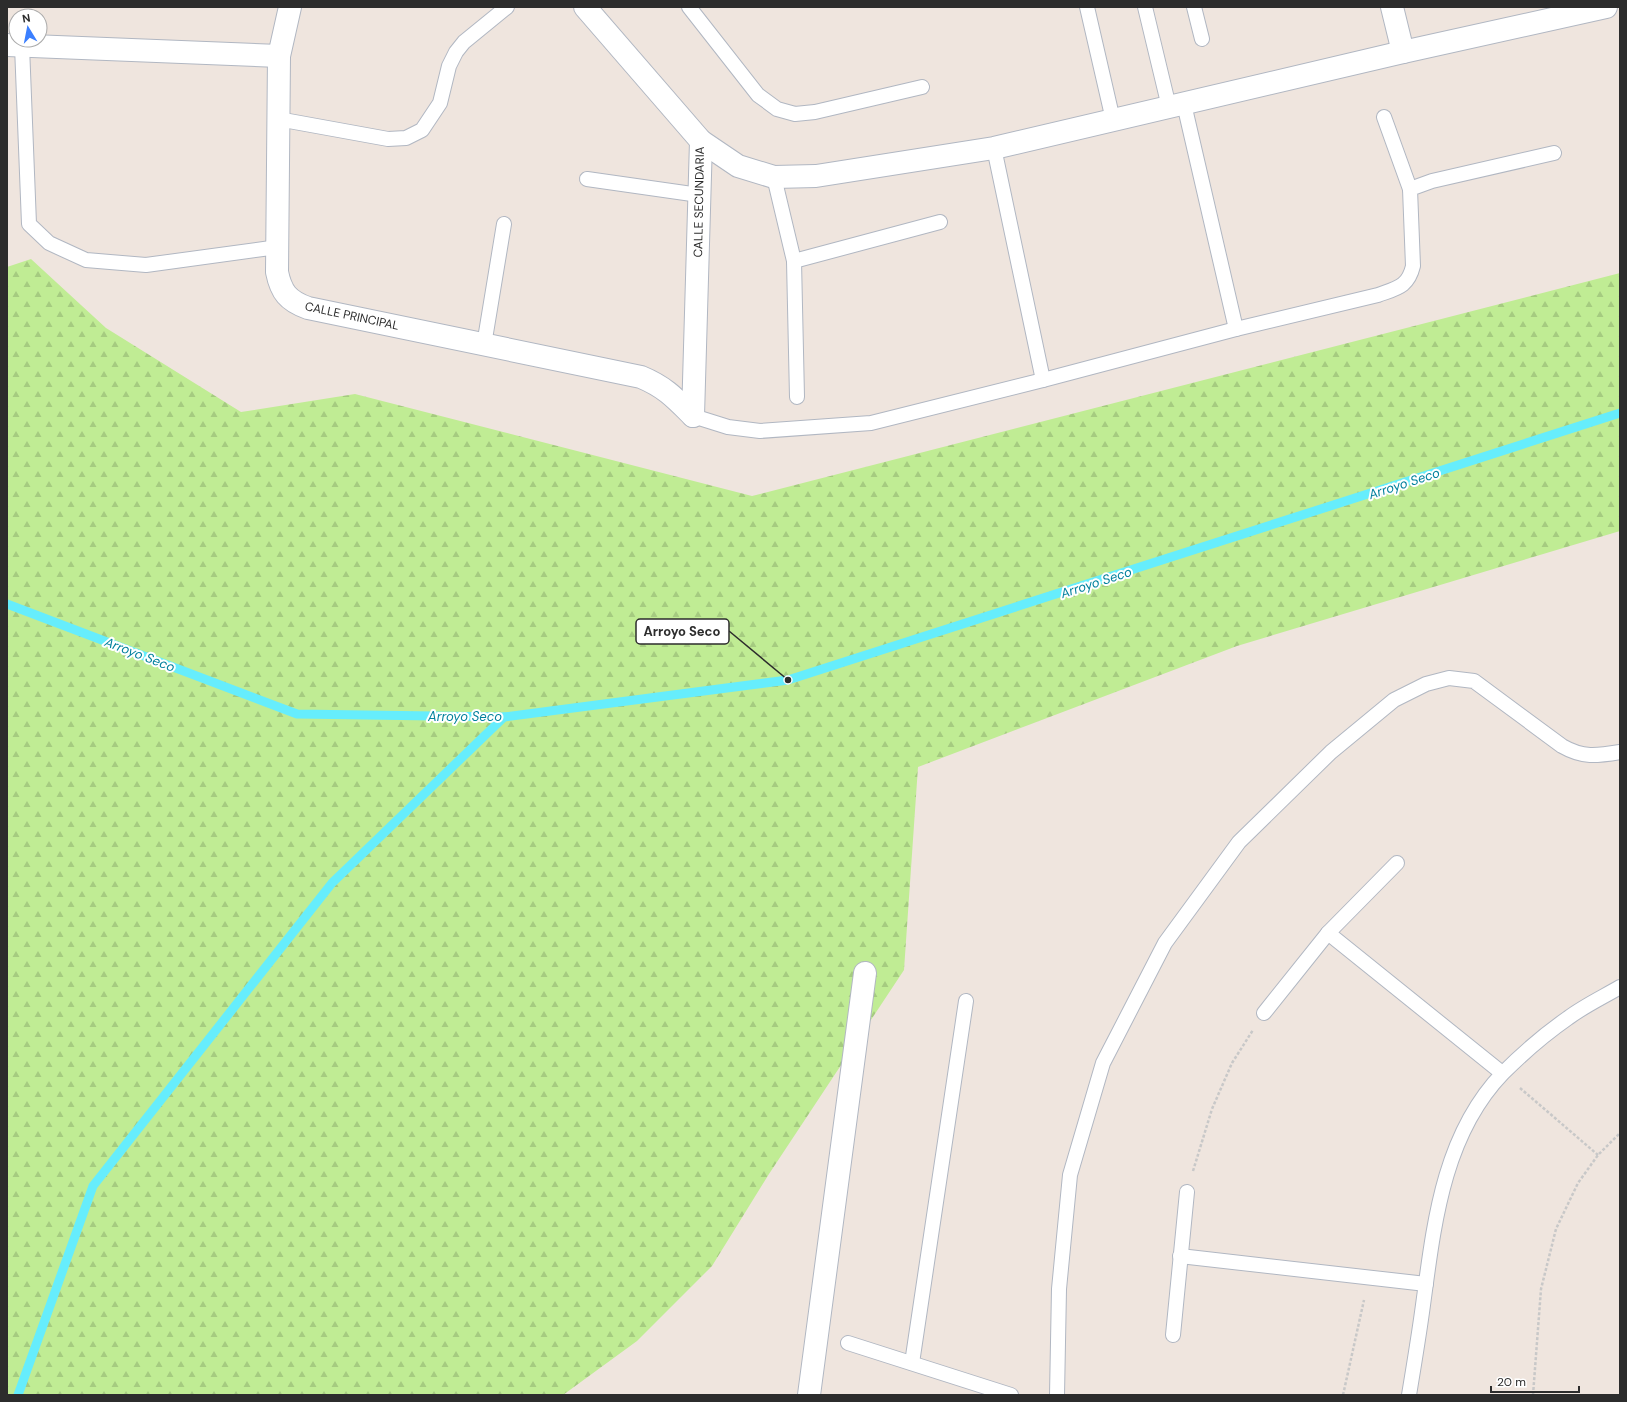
<svg xmlns="http://www.w3.org/2000/svg" width="1627" height="1402" viewBox="0 0 1627 1402" font-family="'DM Sans',sans-serif">
	<defs>
		<pattern id="forest-firs" width="22" height="20" patternUnits="userSpaceOnUse"><rect width="22" height="20" fill="#c0ec94"/><path d="M5 1l3.5 6h-7zM16 11l3.5 6h-7z" fill="#a5cb80"/></pattern>
	</defs>
	<rect width="100%" height="100%" fill="#efe5de"/>
	<path fill="url(#forest-firs)" d="M31 259 106 328 241 412 355 394 752 496 1620 273V531L1237 646 918 767 904 970 769 1174 712 1266 637 1341 563 1395H7V267Z"/>
	<g fill="none" stroke-linecap="round" stroke-linejoin="round">
		<g stroke="#66edfc" stroke-width="9">
			<path d="M7 604 297 714 504 717 788 680 1620 413"/>
			<path d="M18 1395 93 1186 332 883 504 717"/>
		</g>
		<g stroke="#b1b7c2" stroke-width="16">
			<g id="lane">
				<path d="M689 7 758 95 777 109 795 114 815 112 922 87"/>
				<path d="M1087 7 1113 120"/>
				<path d="M1145 7 1169 107"/>
				<path d="M1194 7 1202 39"/>
				<path d="M22 46 29 224 49 243 86 260 146 265 278 247"/>
				<path d="M1184 104 1236 329"/>
				<path d="M1384 117 1410 189"/>
				<path d="M278 119 388 139 406 138 422 130 440 103 449 66 456 52 464 42 507 7"/>
				<path d="M994 148 1043 380"/>
				<path d="M774 177 794 261 797 397"/>
				<path d="M587 179 699 195"/>
				<path d="M794 261 940 222"/>
				<path d="M484 345 504 224"/>
				<path d="M693 416 728 427 760 431 871 423 1043 380 1236 329 1378 295C1397 288 1408 287 1413 266L1410 189 1432 181 1554 153"/>
				<path d="M1328 933 1502 1073"/>
				<path d="M1264 1013 1328 933 1397 863"/>
				<path d="M1180 1256 1426 1284"/>
				<path d="M1173 1335 1187 1192"/>
				<path d="M848 1343 1011 1395"/>
				<path d="M912 1363 966 1001"/>
				<path d="M1057 1395 1059 1289 1070 1175 1103 1063 1165 943 1239 842 1331 752 1394 700 1426 684 1449 678 1474 681 1562 746C1583 758 1596 756 1620 752"/>
				<path d="M1409 1395C1414 1365 1419 1335 1423 1305 1434 1224 1443 1135 1503 1073 1523 1053 1545 1034 1568 1018 1584 1006 1603 997 1620 987"/>
			</g>
		</g>
		<g stroke="#b1b7c2" stroke-width="24">
			<g id="street">
				<path d="M290 7 279 56 277 272C281 292 288 301 308 308L641 377C665 387 675 398 693 416"/>
				<path d="M585 7 701 141 693 416"/>
				<path d="M1392 7 1403 52"/>
				<path d="M7 45 279 56"/>
				<path d="M701 141 738 166 774 177 816 176 994 148 1403 52 1606 7"/>
				<path d="M809 1395 865 973"/>
			</g>
		</g>
		<g stroke="#c8c8c8" stroke-width="2.5" stroke-dasharray="3 2" stroke-linecap="butt">
			<path d="M1520 1088 1598 1155"/>
			<path d="M1193 1171 1212 1109 1232 1063 1253 1030"/>
			<path d="M1343 1395 1364 1300"/>
			<path d="M1533 1395 1541 1289 1556 1229 1578 1183 1598 1155 1620 1133"/>
		</g>
		<use href="#lane" stroke="#fff" stroke-width="14"/>
		<use href="#street" stroke="#fff" stroke-width="22"/>
	</g>
	<g text-anchor="middle" stroke-width="4" stroke-linejoin="round" paint-order="stroke">
		<g font-size="12" fill="#2c2c2c" stroke="#fff">
			<text transform="translate(699 202) rotate(-89)" y="4">CALLE SECUNDARIA</text>
			<text transform="translate(352 316) rotate(12)" y="4">CALLE PRINCIPAL</text>
		</g>
		<g font-size="13" font-style="italic" fill="#02819d" stroke="#fff">
			<text transform="translate(1404 483) rotate(-18)" y="5">Arroyo Seco</text>
			<text transform="translate(1096 582) rotate(-18)" y="5">Arroyo Seco</text>
			<text transform="translate(140 654) rotate(21)" y="5">Arroyo Seco</text>
			<text x="465" y="721">Arroyo Seco</text>
		</g>
	</g>
	<path fill="none" stroke="#2c2c2c" stroke-width="1.5" d="M788 680L729 631"/>
	<circle fill="#2c2c2c" stroke="#fff" stroke-width="1.5" cx="788" cy="680" r="4"/>
	<rect fill="#fff" stroke="#2c2c2c" stroke-width="1.5" x="636" y="619" width="93" height="25" rx="4"/>
	<g font-size="13" text-anchor="middle" font-weight="bold" fill="#2c2c2c">
		<text x="682" y="636">Arroyo Seco</text>
	</g>
	<rect width="1627" height="1402" fill="none" stroke="#2c2c2c" stroke-width="16"/>
	<g transform="translate(28 28) rotate(350)"><circle r="19" fill="#ffffff" stroke="#ababab"/>
	<path d="M0-3L7 15L0 10L-7 15Z" fill="#3b7fff"/>
	<text y="-6" font-size="11" font-weight="bold" text-anchor="middle" fill="#2c2c2c">N</text>
	</g>
	<path d="M1491 1386v6h88v-6" fill="none" stroke="#2c2c2c" stroke-width="2"/>
	<text x="1497" y="1386" font-size="12" fill="#2c2c2c" stroke="#ffffff" stroke-width="3" paint-order="stroke">20 m</text>
</svg>
